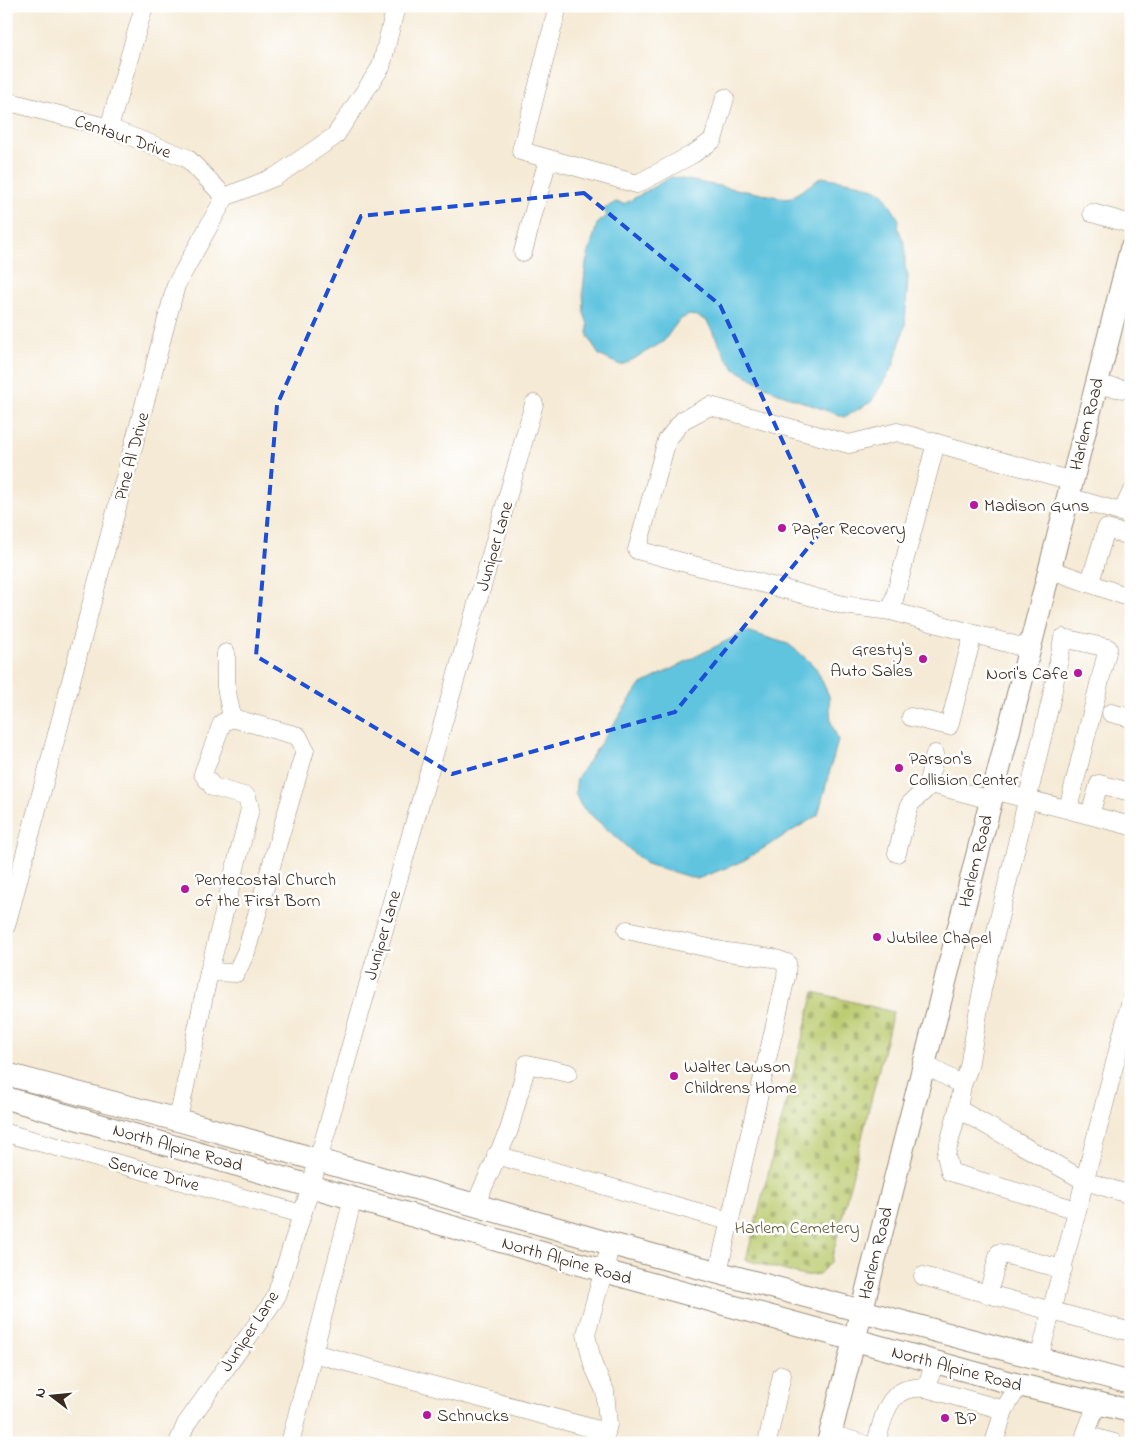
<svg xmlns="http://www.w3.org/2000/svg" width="1137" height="1449" viewBox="0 0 1137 1449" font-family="'Indie Flower',sans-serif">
	<defs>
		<pattern id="cemetery-stones" width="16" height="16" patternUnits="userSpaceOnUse" patternTransform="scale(1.25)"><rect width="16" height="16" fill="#baca6d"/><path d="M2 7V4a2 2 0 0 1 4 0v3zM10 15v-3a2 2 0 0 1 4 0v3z" fill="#98a459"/></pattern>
	</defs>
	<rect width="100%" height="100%" fill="#fff"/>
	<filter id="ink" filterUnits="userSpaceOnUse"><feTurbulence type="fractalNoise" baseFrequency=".02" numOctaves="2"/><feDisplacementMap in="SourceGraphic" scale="10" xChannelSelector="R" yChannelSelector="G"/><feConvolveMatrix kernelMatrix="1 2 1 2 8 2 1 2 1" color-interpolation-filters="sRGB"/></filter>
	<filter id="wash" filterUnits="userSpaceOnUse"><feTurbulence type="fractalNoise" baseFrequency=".0096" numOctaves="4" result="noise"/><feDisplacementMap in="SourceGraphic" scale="20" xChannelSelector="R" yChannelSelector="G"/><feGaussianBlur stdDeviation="1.12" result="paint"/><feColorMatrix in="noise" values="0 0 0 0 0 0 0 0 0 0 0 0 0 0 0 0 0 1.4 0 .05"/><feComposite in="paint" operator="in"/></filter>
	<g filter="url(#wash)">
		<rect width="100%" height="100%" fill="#f5ead5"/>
		<path fill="url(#cemetery-stones)" stroke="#7a7a46" d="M814 992 893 1012 831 1262 819 1274 804 1276 746 1260Z"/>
		<g fill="#61c4df" stroke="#4e777e">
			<path d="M671 177 789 199 822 177 862 184 883 193 899 220 898 228 905 245V268L908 274 905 326 893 366 871 402 844 417 776 392 735 369 727 359 707 321 697 316 689 315 679 320 663 342 626 363 620 365 599 355 588 336V324L584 313 583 290 586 263 597 224 607 216 604 209 616 202 624 204Z"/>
			<path d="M746 631 788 644 802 655 816 668 829 696 831 722 838 740 818 815 741 862 697 879 646 864 581 806 575 793 577 778 640 685Z"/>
		</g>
	</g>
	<g filter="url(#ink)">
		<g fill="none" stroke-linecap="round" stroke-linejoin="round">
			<g stroke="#988a7a" stroke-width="19">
				<g id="minor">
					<path d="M558 6 521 151 637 184 693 154 713 140 725 98"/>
					<path d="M6 101 109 128 187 158 225 197"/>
					<path d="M109 128 144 6"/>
					<path d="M1092 213 1131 224"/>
					<path d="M523 252 548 159"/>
					<path d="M1096 385 1131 390"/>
					<path d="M1068 497 1131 515"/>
					<path d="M1122 512 1131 493"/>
					<path d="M1049 569 1131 598"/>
					<path d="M1090 582 1106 529 1131 536"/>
					<path d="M891 611 936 443"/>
					<path d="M1029 649 891 611 843 605 637 550 667 440 683 420 710 406 849 444 897 432 1072 481"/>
					<path d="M1111 713 1131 718"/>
					<path d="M911 717 949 726 973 634"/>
					<path d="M928 783 991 800"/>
					<path d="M993 790 1131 826"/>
					<path d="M1068 809 1108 648 1063 638 1051 700 982 990 969 1067 962 1085 958 1109 1085 1181 1131 1195"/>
					<path d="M1090 815 1099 784 1131 792"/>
					<path d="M897 853 910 804 926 789 935 754"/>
					<path d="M6 926 176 285 225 197 275 177 335 136 381 67 396 6"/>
					<path d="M627 930 727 952 773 958 787 963 786 977 718 1272"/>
					<path d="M209 972 250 809 247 797 213 787 203 774 222 723 232 718"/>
					<path d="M924 1064 962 1085"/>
					<path d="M958 1109 946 1155 950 1172 1077 1210"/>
					<path d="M178 1120 209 972 236 973 246 952 305 750 298 736 232 718 226 687V653"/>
					<path d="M6 1133 302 1214"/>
					<path d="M496 1155 729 1221"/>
					<path d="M475 1205 509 1130 527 1064 568 1073"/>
					<path d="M1063 1269 999 1253 988 1294 1131 1332"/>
					<path d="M923 1276 988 1294"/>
					<path d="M313 1353 606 1432"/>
					<path d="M1039 1359 1131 1000"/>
					<path d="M926 1388 1004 1410"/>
					<path d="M1097 1404 1085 1435 1114 1443"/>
					<path d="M830 1434 861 1443"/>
					<path d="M604 1442 608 1424 605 1391 593 1365 586 1334 611 1244"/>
					<path d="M178 1443 186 1424 275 1299 307 1199 534 404"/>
					<path d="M290 1443 353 1198"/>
					<path d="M767 1443 782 1375"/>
					<path d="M876 1443C885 1413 888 1384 926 1388L935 1362"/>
					<path d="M994 1443 1004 1410 1019 1385"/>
				</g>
			</g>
			<g stroke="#988a7a" stroke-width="24">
				<g id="major">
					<path d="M6 1074 178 1120 611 1244 1131 1383"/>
					<path d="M6 1098 604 1271 1019 1385 1131 1411"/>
					<path d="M828 1443 1131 249"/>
				</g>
			</g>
			<use href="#minor" stroke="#fff" stroke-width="18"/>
			<use href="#major" stroke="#fff" stroke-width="22"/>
		</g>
	</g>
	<path fill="none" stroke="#1d4ed8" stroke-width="4" stroke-dasharray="10 6" stroke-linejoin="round" d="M584 193 720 305 823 529 675 712 452 774 256 656 277 405 361 216Z"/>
	<g fill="#b5179e" stroke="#fff" stroke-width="2">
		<circle cx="974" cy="505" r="5"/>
		<circle cx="782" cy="528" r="5"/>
		<circle cx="923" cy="659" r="5"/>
		<circle cx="1078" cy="673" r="5"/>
		<circle cx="899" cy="768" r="5"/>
		<circle cx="185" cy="889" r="5"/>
		<circle cx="877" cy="937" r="5"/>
		<circle cx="674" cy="1076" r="5"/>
		<circle cx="427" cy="1415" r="5"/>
		<circle cx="945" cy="1418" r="5"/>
	</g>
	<g text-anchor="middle" stroke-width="5" stroke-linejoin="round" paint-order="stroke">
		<g font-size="18" fill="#3b2a1e" stroke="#fff">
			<text transform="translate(123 136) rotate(19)" y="6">Centaur Drive</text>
			<text transform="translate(1086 424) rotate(-76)" y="6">Harlem Road</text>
			<text transform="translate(131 456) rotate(-75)" y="6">Pine Al Drive</text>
			<text transform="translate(494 546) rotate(-74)" y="6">Juniper Lane</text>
			<text transform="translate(975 861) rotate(-76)" y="6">Harlem Road</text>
			<text transform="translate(382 935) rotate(-74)" y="6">Juniper Lane</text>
			<text transform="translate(178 1147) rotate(16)" y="6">North Alpine Road</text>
			<text transform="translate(154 1173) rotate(15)" y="6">Service Drive</text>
			<text transform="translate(875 1253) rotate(-76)" y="6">Harlem Road</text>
			<text transform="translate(567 1260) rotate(16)" y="6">North Alpine Road</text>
			<text transform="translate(249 1331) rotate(-57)" y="6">Juniper Lane</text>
			<text transform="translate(957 1368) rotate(15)" y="6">North Alpine Road</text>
		</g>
		<g font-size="18" fill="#3b2a1e" stroke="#fff" text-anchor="start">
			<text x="984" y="511">Madison Guns</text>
			<text x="792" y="534">Paper Recovery</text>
			<text x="913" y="655" text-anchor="end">Gresty's<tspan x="913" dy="21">Auto Sales</tspan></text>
			<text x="1068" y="679" text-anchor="end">Nori's Cafe</text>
			<text x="909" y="764">Parson's<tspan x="909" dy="21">Collision Center</tspan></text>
			<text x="195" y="885">Pentecostal Church<tspan x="195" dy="21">of the First Born</tspan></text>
			<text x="887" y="943">Jubilee Chapel</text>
			<text x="684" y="1072">Walter Lawson<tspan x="684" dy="21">Childrens Home</tspan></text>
			<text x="437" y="1421">Schnucks</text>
			<text x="955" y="1424">BP</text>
		</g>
		<g font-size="18" fill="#615a36" stroke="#fff">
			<text x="797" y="1233">Harlem Cemetery</text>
		</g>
	</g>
	<rect width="1137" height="1449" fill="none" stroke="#fff" stroke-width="25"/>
	<g transform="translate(52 1396) rotate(286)" stroke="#ffffff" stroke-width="4" paint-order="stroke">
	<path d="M0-4L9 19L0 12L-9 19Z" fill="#3b2a1e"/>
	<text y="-8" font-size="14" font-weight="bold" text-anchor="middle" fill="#3b2a1e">N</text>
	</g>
</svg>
